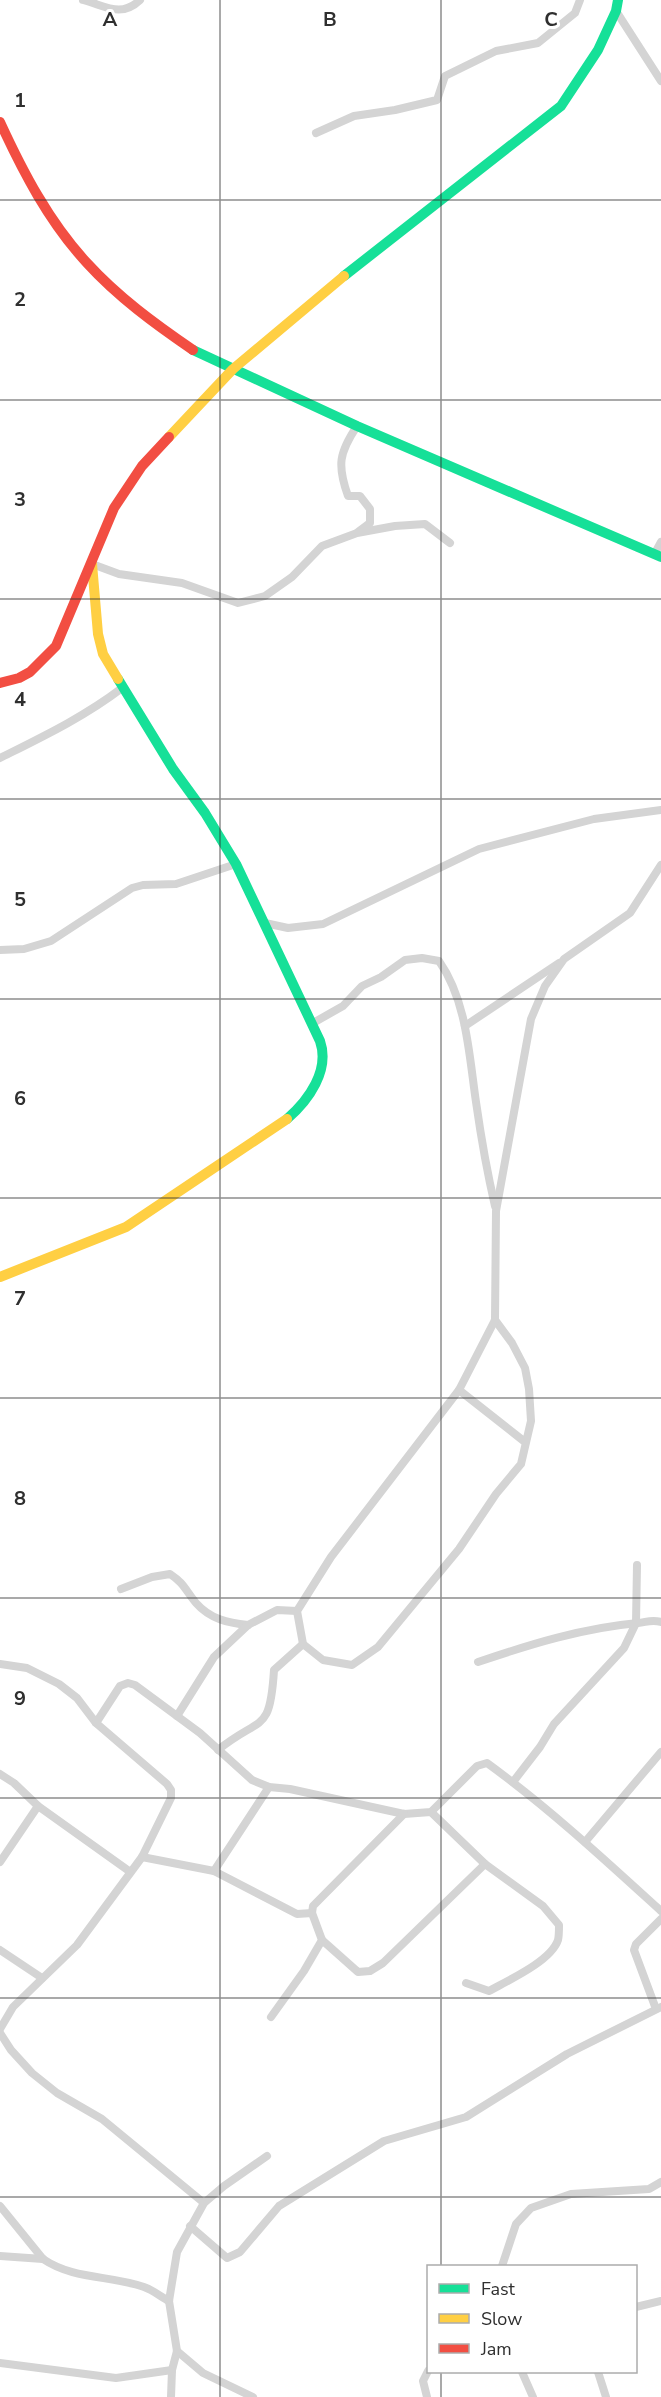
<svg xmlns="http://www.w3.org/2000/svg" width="661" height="2397" viewBox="0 0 661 2397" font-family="'Nunito Sans',sans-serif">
	<rect width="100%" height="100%" fill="#fff"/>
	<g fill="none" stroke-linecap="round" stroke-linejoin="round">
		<g stroke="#d4d4d4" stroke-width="8">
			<path d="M83 0C106 6 121 18 140 0"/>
			<path d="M616 11 661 81"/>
			<path d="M316 133 354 116 395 110 437 100 445 76 496 51 538 43 575 13 580 0"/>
			<path d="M357 426C339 453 337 465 348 496H360L370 509V523L358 532"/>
			<path d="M655 553 661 542"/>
			<path d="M92 564 119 574 182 583 238 603 265 596 292 577 322 546 357 533 395 526 425 524 450 543"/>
			<path d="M0 758C42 737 84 717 122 688"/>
			<path d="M265 923 288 928 323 924 479 849 594 819 661 810"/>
			<path d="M0 950 24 949 51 941 132 888 143 885 176 884 236 864"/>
			<path d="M313 1023 343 1006 362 986 381 977 405 960 422 958 439 961C467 1001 469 1055 476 1102 481 1137 487 1172 495 1206"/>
			<path d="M465 1026 559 963"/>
			<path d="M495 1320 512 1343 525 1368 529 1389 531 1421 521 1464 496 1494 459 1549 378 1647 352 1665 323 1660 303 1644 297 1611 331 1557 459 1390 525 1442"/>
			<path d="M459 1390 495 1320 496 1211 531 1019 545 986 564 959 630 913 661 865"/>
			<path d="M121 1589 152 1577 170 1574C185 1584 185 1590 196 1603 210 1619 228 1623 248 1625"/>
			<path d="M478 1662C531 1644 583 1628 638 1623 647 1622 652 1619 661 1622"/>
			<path d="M0 1664 27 1668 59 1684 77 1698 96 1723 167 1784 171 1790V1798L142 1857 77 1945 13 2007 0 2029"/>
			<path d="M177 1716 214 1657 248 1625 277 1610 297 1611"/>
			<path d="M96 1723 120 1686 128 1683 135 1685 200 1733 252 1780 269 1787 290 1789 404 1814 431 1812 477 1766 487 1763C549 1808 605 1860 661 1911"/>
			<path d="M218 1750C261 1715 270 1735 274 1670L303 1644"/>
			<path d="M0 1774 14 1783 38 1806 129 1871"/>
			<path d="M513 1782 540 1747 554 1724 624 1648 636 1623 637 1565"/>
			<path d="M431 1812 485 1864 543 1906 559 1925C559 1929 559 1936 558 1940 551 1961 509 1980 489 1991L466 1983"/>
			<path d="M585 1842 661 1752"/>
			<path d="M142 1857 214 1871 297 1914 312 1913 313 1906 404 1814"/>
			<path d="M0 1862 38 1806"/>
			<path d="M214 1871 269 1787"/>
			<path d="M322 1940 358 1972 370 1971 383 1963 485 1864"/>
			<path d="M0 1950 42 1978"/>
			<path d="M656 2009 634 1950 636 1944 661 1919"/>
			<path d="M271 2017 304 1971 322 1940 312 1913"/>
			<path d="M0 2033 11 2050 32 2073 57 2093 102 2119 204 2203"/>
			<path d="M0 2206 43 2259C74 2280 110 2275 144 2287 153 2290 161 2297 169 2301"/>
			<path d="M190 2226 227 2258 240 2252 279 2206 384 2141 466 2117 567 2054 661 2007"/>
			<path d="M0 2256 43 2259"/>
			<path d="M502 2266 516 2224 531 2208 571 2194 649 2189 661 2182"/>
			<path d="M636 2307 661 2301"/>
			<path d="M177 2351 203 2373 253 2397"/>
			<path d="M0 2363 116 2378 172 2370"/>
			<path d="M522 2372 533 2397"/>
			<path d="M598 2372 606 2397"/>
			<path d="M171 2397 172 2370 177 2351 169 2301 177 2252 204 2203 224 2186 267 2156"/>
			<path d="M427 2397 423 2381 428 2371"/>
		</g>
		<g stroke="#16e098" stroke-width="10">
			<path d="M344 276 561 106 598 50 616 11 618 0"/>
			<path d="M193 350 357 426 661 557"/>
			<path d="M118 679 173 769 205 813 236 864 320 1041C330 1070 309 1100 287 1119"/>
		</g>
		<g stroke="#ffcf43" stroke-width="10">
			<path d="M169 437 233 369 344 276"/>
			<path d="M92 564 98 634 103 654 118 679"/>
			<path d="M0 1277 126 1227 287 1119"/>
		</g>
		<g stroke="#f24e42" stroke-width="10">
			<path d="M0 122C23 172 49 222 87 263 118 297 155 324 193 350"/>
			<path d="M0 683 19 678 30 672 56 646 114 508 142 466 169 437"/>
		</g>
	</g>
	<path fill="none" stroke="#2f2f2f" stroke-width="1.5" stroke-opacity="0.55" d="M220 0V2397M441 0V2266M0 200H661M0 400H661M0 599H661M0 799H661M0 999H661M0 1198H661M0 1398H661M0 1598H661M0 1798H661M0 1998H661M0 2197H661M441 2372V2397"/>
	<g font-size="20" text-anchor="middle" font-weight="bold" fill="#2f2f2f" stroke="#fff" stroke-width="6" stroke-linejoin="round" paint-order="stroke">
		<text x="110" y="26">A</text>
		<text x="330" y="26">B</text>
		<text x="551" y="26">C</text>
		<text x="20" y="107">1</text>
		<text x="20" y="306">2</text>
		<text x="20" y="506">3</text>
		<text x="20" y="706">4</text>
		<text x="20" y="906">5</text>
		<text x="20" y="1105">6</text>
		<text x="20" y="1305">7</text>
		<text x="20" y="1505">8</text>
		<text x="20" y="1705">9</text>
	</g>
	<rect x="427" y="2265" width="210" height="108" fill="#ffffff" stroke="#acacac" stroke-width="1.5"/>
	<rect x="439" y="2284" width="30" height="9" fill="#16e098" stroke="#acacac" stroke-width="1.5"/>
	<text x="481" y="2295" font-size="18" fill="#2f2f2f">Fast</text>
	<rect x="439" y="2314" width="30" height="9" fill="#ffcf43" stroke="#acacac" stroke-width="1.5"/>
	<text x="481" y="2325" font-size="18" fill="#2f2f2f">Slow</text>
	<rect x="439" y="2344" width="30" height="9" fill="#f24e42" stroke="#acacac" stroke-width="1.5"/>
	<text x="481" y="2355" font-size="18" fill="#2f2f2f">Jam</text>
</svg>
